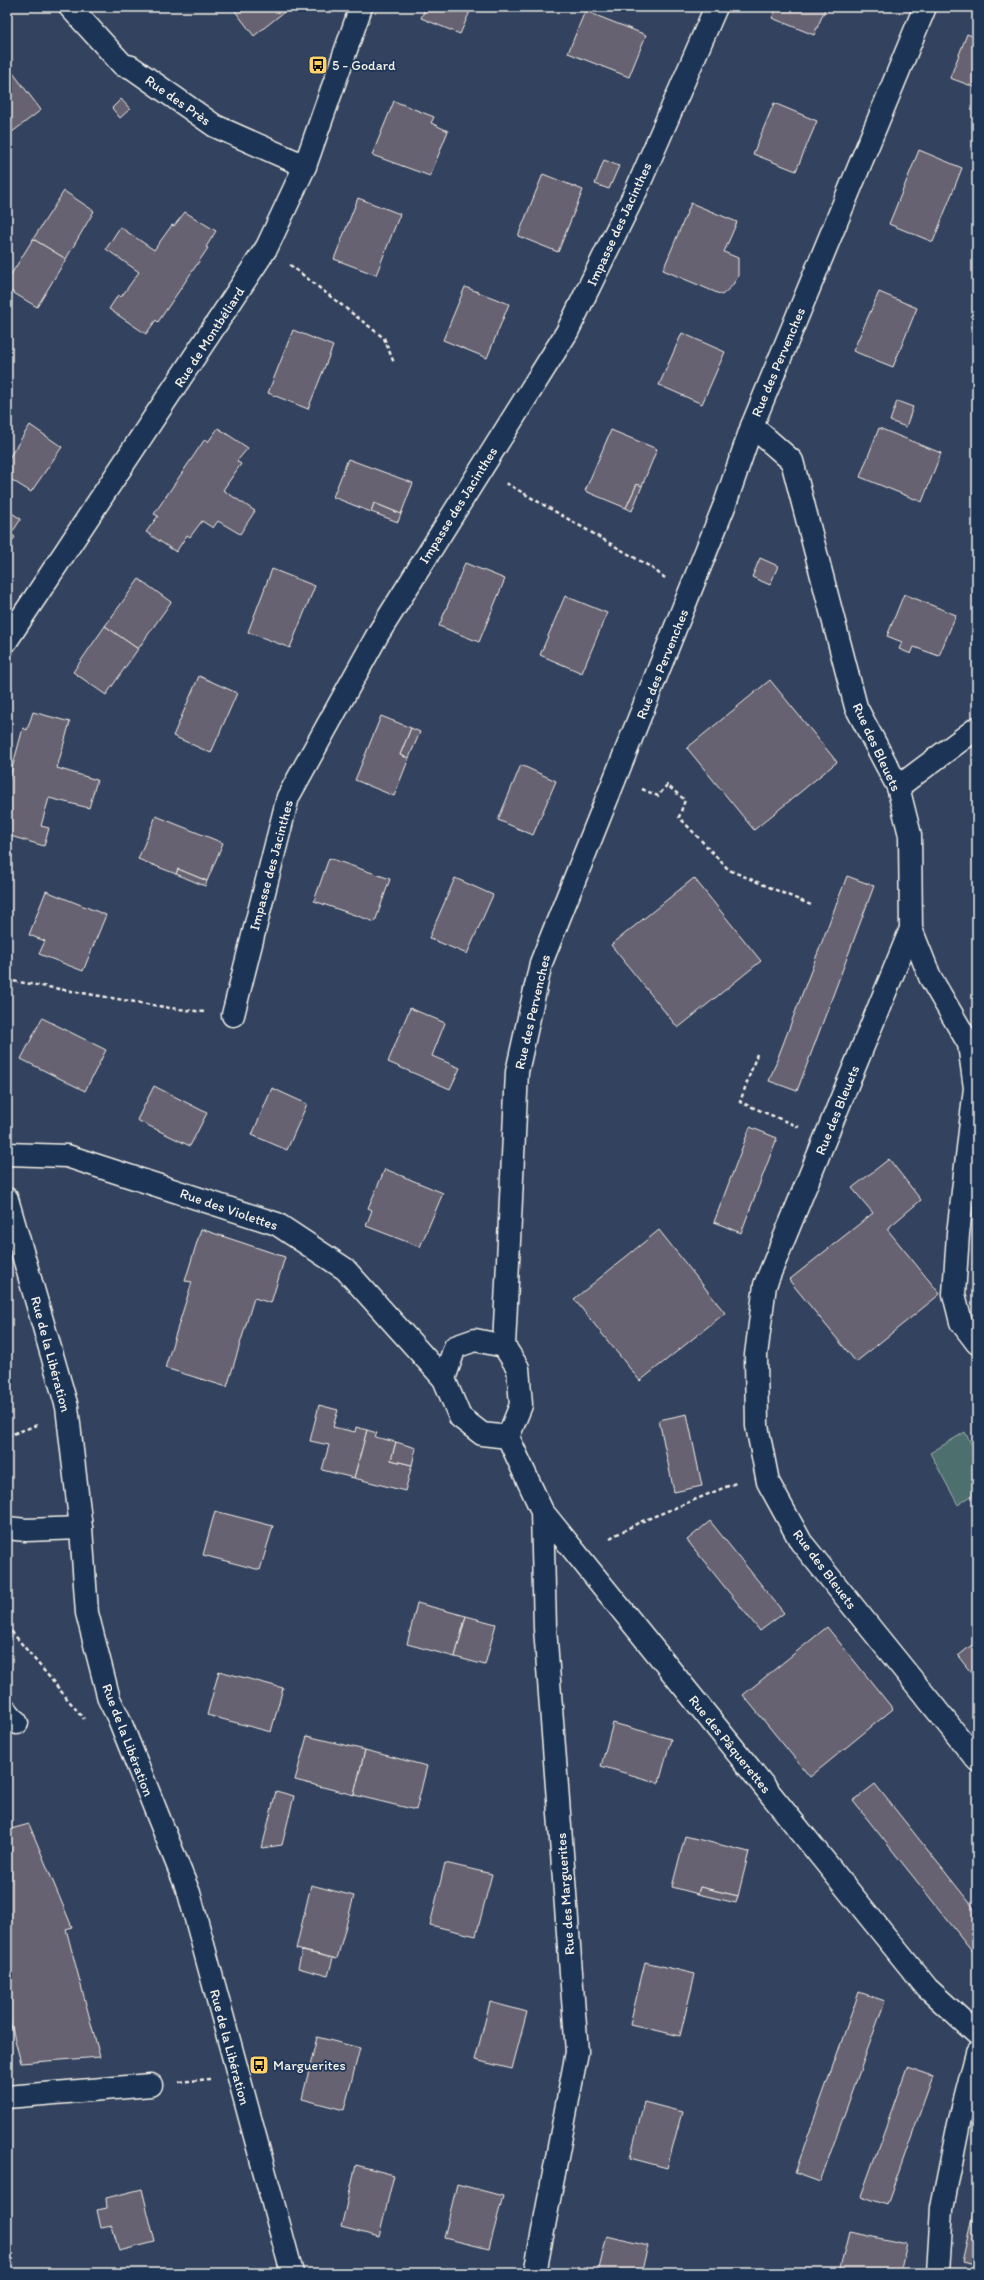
<svg xmlns="http://www.w3.org/2000/svg" width="984" height="2280" viewBox="0 0 984 2280" font-family="Itim,sans-serif">
	<rect width="100%" height="100%" fill="#33425f"/>
	<filter id="ink" filterUnits="userSpaceOnUse"><feTurbulence type="fractalNoise" baseFrequency=".025" numOctaves="2"/><feDisplacementMap in="SourceGraphic" scale="8" xChannelSelector="R" yChannelSelector="G"/><feConvolveMatrix kernelMatrix="1 2 1 2 8 2 1 2 1" color-interpolation-filters="sRGB"/></filter>
	<g filter="url(#ink)">
		<path fill="#4e6f6e" stroke="#a1b0ab" d="M965 1432 977 1455V1492L958 1505 930 1453Z"/>
		<g fill="#666272" stroke="#f4f1e8">
			<path d="M232 7H289V8L254 36Z"/>
			<path d="M426 7H472L460 34 421 18Z"/>
			<path d="M777 7H826L814 35 772 18Z"/>
			<path d="M585 11 646 35 629 77 568 53Z"/>
			<path d="M967 34 977 38V88L950 78Z"/>
			<path d="M7 65 41 110 7 136Z"/>
			<path d="M121 99 130 109 120 118 112 108Z"/>
			<path d="M394 101 434 117 431 123 448 131 430 176 372 155Z"/>
			<path d="M774 103 817 121 796 171 753 154Z"/>
			<path d="M919 150 962 168 933 242 889 224Z"/>
			<path d="M604 160 619 166 609 189 595 184Z"/>
			<path d="M543 174 583 190 558 252 518 236Z"/>
			<path d="M64 191 94 211 66 259 33 239Z"/>
			<path d="M358 198 400 214 376 275 334 259Z"/>
			<path d="M691 203 737 222 724 252 738 258V276L732 286 722 295 663 270Z"/>
			<path d="M185 212 216 231 206 247 208 248 158 322 156 320 146 334 109 309 118 295 121 297 139 272 106 249 120 227 154 250 172 225 174 226Z"/>
			<path d="M33 239 66 259 37 307 7 289V281Z"/>
			<path d="M465 287 509 304 487 358 443 340Z"/>
			<path d="M879 292 917 308 893 367 853 351Z"/>
			<path d="M293 330 333 346 308 409 268 393Z"/>
			<path d="M682 333 725 352 702 404 659 385Z"/>
			<path d="M897 401 913 407 906 427 890 421Z"/>
			<path d="M30 425 62 447 31 492 7 477V461Z"/>
			<path d="M218 428 248 448 237 461 241 464 223 490 255 511 240 534 218 521 213 528 202 521 190 537 187 535 176 552 146 532 158 516 154 514 205 439 208 442Z"/>
			<path d="M879 428 941 453 922 502 860 477Z"/>
			<path d="M611 430 657 449 642 486 637 484 626 508 585 491Z"/>
			<path d="M348 459 413 483 401 514 374 503 371 512 333 497Z"/>
			<path d="M637 484 642 486 632 511 626 508Z"/>
			<path d="M374 503 401 514 398 522 371 512Z"/>
			<path d="M7 510 21 519 11 534 15 537 7 549Z"/>
			<path d="M760 558 778 566 770 585 752 577Z"/>
			<path d="M465 563 505 579 479 642 439 626Z"/>
			<path d="M272 569 315 586 290 648 248 632Z"/>
			<path d="M139 579 171 602 138 649 105 626Z"/>
			<path d="M904 594 956 615 939 656 914 647 911 654 899 649 902 642 887 636Z"/>
			<path d="M565 596 607 613 582 673 540 655Z"/>
			<path d="M105 626 138 649 106 695 73 672Z"/>
			<path d="M199 676 237 693 211 753 173 736Z"/>
			<path d="M770 680 837 762 754 830 687 748Z"/>
			<path d="M33 712 70 722 57 768 97 780 89 808 49 798 41 826 49 828 44 846 7 835V787L23 728 27 730Z"/>
			<path d="M381 716 411 728 400 755 409 758 394 796 355 780Z"/>
			<path d="M411 728 420 732 409 758 400 755Z"/>
			<path d="M521 765 556 781 533 835 498 820Z"/>
			<path d="M156 816 223 843 207 881 178 869 176 874 138 859Z"/>
			<path d="M329 858 390 879 375 922 314 901Z"/>
			<path d="M178 869 207 881 205 886 176 874Z"/>
			<path d="M847 876 874 886 797 1091 769 1081Z"/>
			<path d="M455 878 493 895 467 954 429 938Z"/>
			<path d="M694 878 761 961 678 1028 611 945Z"/>
			<path d="M46 891 106 915 83 971 39 954 45 941 29 935Z"/>
			<path d="M410 1008 445 1023 432 1056 460 1068 450 1089 388 1062Z"/>
			<path d="M42 1018 106 1050 85 1091 21 1059Z"/>
			<path d="M154 1086 207 1113 190 1146 137 1120Z"/>
			<path d="M272 1088 307 1104 287 1150 252 1135Z"/>
			<path d="M750 1127 777 1138 741 1233 714 1222Z"/>
			<path d="M889 1159 921 1200 887 1229 940 1294 856 1362 789 1280 873 1213 852 1188Z"/>
			<path d="M385 1169 443 1193 420 1247 366 1226 372 1210 368 1208Z"/>
			<path d="M201 1229 285 1257 271 1303 254 1298 227 1387 165 1368 192 1282 185 1281Z"/>
			<path d="M659 1230 725 1313 640 1381 574 1299Z"/>
			<path d="M319 1405 338 1410 333 1427 355 1432 356 1427 367 1430 354 1478 322 1470 329 1445 310 1441Z"/>
			<path d="M687 1414 702 1486 674 1492 659 1420Z"/>
			<path d="M367 1430 377 1433 375 1437 396 1442 391 1460 412 1465 405 1491 354 1478Z"/>
			<path d="M396 1442 416 1448 412 1465 391 1460Z"/>
			<path d="M215 1511 273 1526 260 1570 203 1555Z"/>
			<path d="M710 1521 784 1613 760 1631 687 1540Z"/>
			<path d="M417 1603 466 1616 455 1657 407 1644Z"/>
			<path d="M466 1616 496 1624 485 1665 455 1657Z"/>
			<path d="M827 1627 893 1709 810 1777 743 1695Z"/>
			<path d="M977 1641V1680L958 1656Z"/>
			<path d="M219 1671 283 1688 271 1732 207 1715Z"/>
			<path d="M613 1723 671 1739 659 1783 601 1766Z"/>
			<path d="M307 1736 365 1750 354 1795 295 1780Z"/>
			<path d="M365 1750 427 1766 416 1810 354 1795Z"/>
			<path d="M875 1784 977 1912V1957L853 1801Z"/>
			<path d="M276 1791 294 1796 282 1845 262 1848Z"/>
			<path d="M29 1824 72 1927 66 1929 100 2057 21 2063 7 2009V1830Z"/>
			<path d="M685 1836 749 1852 738 1896 700 1887 698 1894 672 1887Z"/>
			<path d="M445 1863 492 1874 476 1936 430 1925Z"/>
			<path d="M311 1885 354 1896 337 1959 296 1949Z"/>
			<path d="M700 1887 738 1896 736 1903 698 1894Z"/>
			<path d="M302 1951 333 1958 328 1976 298 1968Z"/>
			<path d="M645 1962 695 1974 680 2036 630 2024Z"/>
			<path d="M859 1992 885 2001 820 2182 795 2173Z"/>
			<path d="M490 2002 527 2012 512 2069 475 2060Z"/>
			<path d="M317 2037 360 2048 344 2110 302 2099Z"/>
			<path d="M907 2067 933 2076 887 2205 861 2196Z"/>
			<path d="M644 2102 682 2112 667 2168 630 2158Z"/>
			<path d="M356 2165 394 2175 379 2237 341 2227Z"/>
			<path d="M457 2184 503 2196 489 2249 444 2238Z"/>
			<path d="M142 2189 155 2242 119 2251 112 2226 101 2228 97 2210 107 2208 106 2198Z"/>
			<path d="M974 2209 977 2210V2266L962 2262Z"/>
			<path d="M849 2232 907 2244 900 2273H839Z"/>
			<path d="M607 2236 648 2246 641 2273H598Z"/>
		</g>
		<g fill="none" stroke-linecap="round" stroke-linejoin="round">
			<g stroke="#f4f1e8" stroke-width="25">
				<g id="minor">
					<path d="M70 7 123 65 131 67 215 126 305 166"/>
					<path d="M752 426 792 461 856 707 898 787 910 835 911 929 765 1285 756 1355 757 1426 768 1482 801 1542 977 1760"/>
					<path d="M7 640 267 247 305 166 361 7"/>
					<path d="M898 787 977 728"/>
					<path d="M911 929 930 977 969 1044 975 1088 958 1234 954 1294 961 1322 977 1343"/>
					<path d="M233 1015 288 797 378 634 567 332 636 191 716 7"/>
					<path d="M7 1154 67 1156 277 1224 345 1269 444 1379"/>
					<path d="M7 1199 67 1407 81 1528 87 1613 109 1699 119 1719 189 1893 292 2273"/>
					<path d="M475 1340 504 1346 518 1368 521 1405 508 1437 482 1434 460 1417 444 1379 455 1347Z"/>
					<path d="M504 1346 517 1072 541 963 725 504 752 426 925 7"/>
					<path d="M508 1437 542 1511 927 1988 977 2034"/>
					<path d="M7 1528 26 1530 81 1528"/>
					<path d="M7 1711 17 1723"/>
					<path d="M7 2097 151 2085"/>
					<path d="M535 2273 577 2052 545 1628 542 1511"/>
					<path d="M938 2273 942 2208 959 2123 977 2053"/>
				</g>
			</g>
			<g stroke="#f4f1e8" stroke-width="2.5" stroke-dasharray="4 3" stroke-linecap="butt">
				<path d="M290 265 384 338 394 363"/>
				<path d="M506 483 649 566 665 578"/>
				<path d="M642 789 658 796 667 785 685 800 679 817 729 870 811 905"/>
				<path d="M7 980 170 1008 204 1012"/>
				<path d="M757 1054 740 1102 799 1127"/>
				<path d="M7 1436 40 1424"/>
				<path d="M610 1538 638 1523 738 1482"/>
				<path d="M7 1626 84 1719"/>
				<path d="M179 2082 210 2079"/>
			</g>
			<use href="#minor" stroke="#1d3557" stroke-width="22"/>
		</g>
	</g>
	<defs>
		<g id="bus-square" transform="scale(1)"><rect x="-9" y="-9" width="18" height="18" rx="4" fill="#ffd166" stroke="#1d3557"/><path d="M-5-6H5V4H4V6H2V4H-2V6H-4V4H-5ZM-3.5-4V0h7V-4ZM-3.5 1.2v1.5H-2V1.2ZM2 1.2v1.5H3.5V1.2Z" fill="#111"/></g>
	</defs>
	<g fill-rule="evenodd">
		<use href="#bus-square" x="318" y="65"/>
		<use href="#bus-square" x="259" y="2065"/>
	</g>
	<g text-anchor="middle" stroke-width="3.5" stroke-linejoin="round" paint-order="stroke">
		<g font-size="14" fill="#f4f1e8" stroke="#1d3557" text-anchor="start">
			<text x="332" y="70">5 - Godard</text>
			<text x="273" y="2070">Marguerites</text>
		</g>
		<g font-size="14" fill="#f4f1e8" stroke="#1d3557">
			<text transform="translate(178 100) rotate(35)" y="5">Rue des Près</text>
			<text transform="translate(619 224) rotate(-65)" y="5">Impasse des Jacinthes</text>
			<text transform="translate(209 337) rotate(-57)" y="5">Rue de Montbéliard</text>
			<text transform="translate(778 362) rotate(-67)" y="5">Rue des Pervenches</text>
			<text transform="translate(458 505) rotate(-58)" y="5">Impasse des Jacinthes</text>
			<text transform="translate(662 664) rotate(-68)" y="5">Rue des Pervenches</text>
			<text transform="translate(877 747) rotate(65)" y="5">Rue des Bleuets</text>
			<text transform="translate(271 865) rotate(-75)" y="5">Impasse des Jacinthes</text>
			<text transform="translate(532 1012) rotate(-77)" y="5">Rue des Pervenches</text>
			<text transform="translate(837 1110) rotate(-68)" y="5">Rue des Bleuets</text>
			<text transform="translate(229 1209) rotate(19)" y="5">Rue des Violettes</text>
			<text transform="translate(51 1354) rotate(75)" y="5">Rue de la Libération</text>
			<text transform="translate(825 1569) rotate(53)" y="5">Rue des Bleuets</text>
			<text transform="translate(128 1740) rotate(69)" y="5">Rue de la Libération</text>
			<text transform="translate(730 1744) rotate(51)" y="5">Rue des Pâquerettes</text>
			<text transform="translate(565 1894) rotate(-94)" y="5">Rue des Marguerites</text>
			<text transform="translate(230 2047) rotate(75)" y="5">Rue de la Libération</text>
		</g>
	</g>
	<rect width="984" height="2280" fill="none" stroke="#1d3557" stroke-width="24"/>
	<rect x="12" y="12" width="960" height="2256" fill="none" stroke="#f4f1e8" stroke-width="1.5" filter="url(#ink)"/>
</svg>
